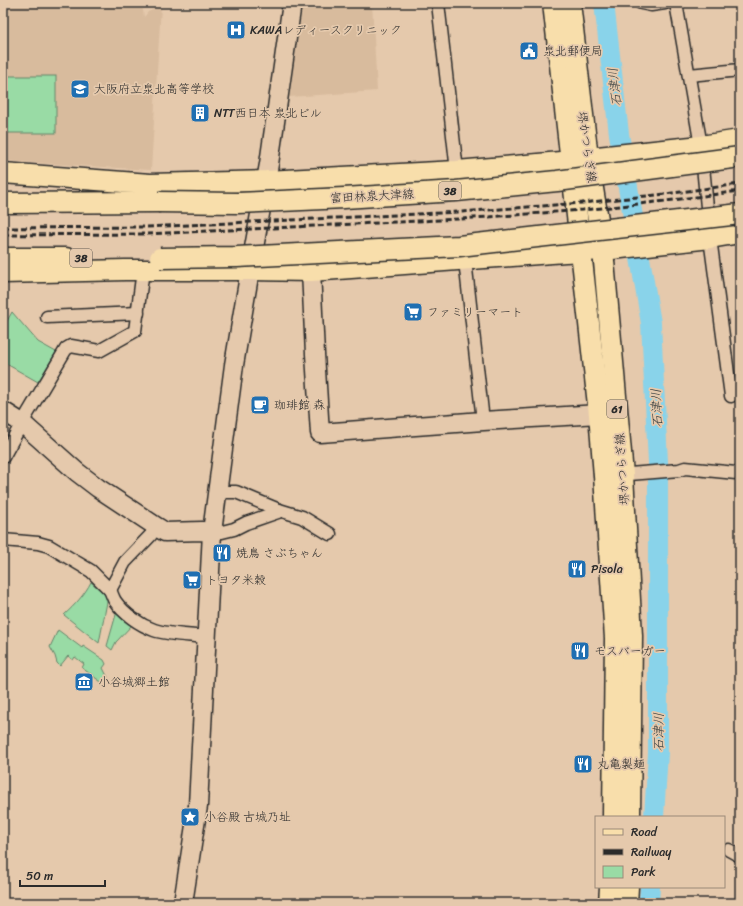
<svg xmlns="http://www.w3.org/2000/svg" width="743" height="906" viewBox="0 0 743 906" font-family="Sriracha,'Klee One',sans-serif">
	<rect width="100%" height="100%" fill="#e5c9ac"/>
	<filter id="ink" filterUnits="userSpaceOnUse"><feTurbulence type="fractalNoise" baseFrequency=".025" numOctaves="2"/><feDisplacementMap in="SourceGraphic" scale="8" xChannelSelector="R" yChannelSelector="G"/><feConvolveMatrix kernelMatrix="1 2 1 2 8 2 1 2 1" color-interpolation-filters="sRGB"/></filter>
	<g filter="url(#ink)">
		<g fill="#d8bb9d">
			<path d="M3 3H142L144 17 148 12 161 6 151 170 3 161Z"/>
			<path d="M303 3H372L377 91 289 97Z"/>
		</g>
		<g fill="#99dba5" stroke="#628368">
			<rect x="6" y="76" width="50" height="57"/>
			<path d="M12 312 38 342 56 352 38 382 3 362V328Z"/>
			<path d="M91 582 108 597 99 643 64 615C75 605 85 594 91 582Z"/>
			<path d="M117 611 133 624 116 642 112 650 107 646Z"/>
			<path d="M58 630 82 648 83 646 104 660 106 664 103 668 108 678 104 684 82 668 84 664 75 657 73 660 68 656 60 666 57 663 55 656 50 647Z"/>
		</g>
		<g fill="none" stroke-linecap="round" stroke-linejoin="round">
			<g stroke="#89d3ea" stroke-width="20">
				<path d="M604 3 619 134 651 323 658 462V753L654 817"/>
				<path d="M649 903 650 887"/>
			</g>
			<g stroke="#2b2b2b" stroke-width="15">
				<g id="street">
					<path d="M438 3 457 171"/>
					<path d="M641 3 651 5 665 3"/>
					<path d="M676 3 701 146 710 238 731 396"/>
					<path d="M689 75 740 70"/>
					<path d="M465 260 483 421"/>
					<path d="M47 317 138 313"/>
					<path d="M3 457 22 423 66 349 71 346 99 351 135 331 143 270"/>
					<path d="M617 475 679 470 685 468 736 473H740"/>
					<path d="M217 492H236L279 510 302 517 330 534"/>
					<path d="M212 532H222L234 529 246 523 278 512 279 510"/>
					<path d="M3 540 38 543 49 546 91 571 110 590 125 562 150 536 157 527"/>
					<path d="M110 590C112 594 113 598 115 601 124 614 140 625 154 630 169 635 191 635 206 637"/>
					<path d="M729 850 740 856"/>
				</g>
			</g>
			<g stroke="#2b2b2b" stroke-width="21">
				<g id="secondary">
					<path d="M311 271 315 354 320 433 483 421 599 414"/>
					<path d="M3 411 22 423 77 472 98 488 157 527 165 532 202 531 212 532"/>
					<path d="M183 903 198 806 212 532 234 365 250 270 269 164 292 3"/>
				</g>
			</g>
			<g stroke="#2b2b2b" stroke-width="23">
				<g id="primary">
					<path d="M553 3 583 269 599 414 604 476 615 638 613 817"/>
					<path d="M570 3 588 158 603 250 623 475 632 636 630 817"/>
					<path d="M3 173 150 184 266 181 457 171 572 161 588 158 701 146 740 140"/>
					<path d="M3 203 158 202"/>
					<path d="M3 258H66"/>
					<path d="M3 273 125 270H250L311 271 565 252 603 250 710 238 740 233"/>
					<path d="M609 903 610 887"/>
					<path d="M627 903 628 887"/>
				</g>
			</g>
			<use href="#street" stroke="#e5c9ac" stroke-width="12"/>
			<use href="#secondary" stroke="#e5c9ac" stroke-width="18"/>
			<use href="#primary" stroke="#f8deab" stroke-width="20"/>
			<g stroke="#2b2b2b" stroke-width="3" stroke-dasharray="6 3" stroke-linecap="butt">
				<path d="M3 228 146 227 460 212 582 203 665 194 740 184"/>
				<path d="M3 235 146 234 460 219 583 210 666 201 740 191"/>
			</g>
			<g stroke="#2b2b2b" stroke-width="23" stroke-linecap="butt">
				<g id="primary-bridge">
					<path d="M158 202 238 203 344 198 456 191 557 181 740 157"/>
					<path d="M160 258 237 257 459 246 740 214"/>
				</g>
			</g>
			<use href="#primary-bridge" stroke="#f8deab" stroke-width="20"/>
		</g>
	</g>
	<defs>
		<g id="hospital-square" transform="scale(1)"><rect x="-9" y="-9" width="18" height="18" rx="4" fill="#1f6fb2" stroke="#e5c9ac"/><path d="M-5-5h3v3.5h4V-5h3V5h-3V1.5h-4V5h-3Z" fill="#fff"/></g>
		<g id="civic-square" transform="scale(1)"><rect x="-9" y="-9" width="18" height="18" rx="4" fill="#1f6fb2" stroke="#e5c9ac"/><path d="M-.6-6.5H3V-4.5H.6V-3L4-1V1h2V6H-6V1h2V-1L-.6-3ZM-1.2 2.5V6h2.4V2.5Z" fill="#fff"/></g>
		<g id="school-square" transform="scale(1)"><rect x="-9" y="-9" width="18" height="18" rx="4" fill="#1f6fb2" stroke="#e5c9ac"/><path d="M0-5L7-2L0 1L-7-2ZM-4 1L0 2.5L4 1V4Q0 6-4 4Z" fill="#fff"/></g>
		<g id="building-square" transform="scale(1)"><rect x="-9" y="-9" width="18" height="18" rx="4" fill="#1f6fb2" stroke="#e5c9ac"/><path d="M-4-6H4V6H1V3H-1V6H-4ZM-2.5-4.3h1.7v1.8h-1.7ZM.8-4.3h1.7v1.8H.8ZM-2.5-1h1.7V.8h-1.7ZM.8-1h1.7V.8H.8Z" fill="#fff"/></g>
		<g id="supermarket-square" transform="scale(1)"><rect x="-9" y="-9" width="18" height="18" rx="4" fill="#1f6fb2" stroke="#e5c9ac"/><path d="M-6-5.5h2.5l.6 2H6L4.5 2H-2.5L-4.4-4H-6ZM-1.5 3.2a1.3 1.3 0 1 0 .1 0ZM3 3.2a1.3 1.3 0 1 0 .1 0Z" fill="#fff"/></g>
		<g id="cafe-square" transform="scale(1)"><rect x="-9" y="-9" width="18" height="18" rx="4" fill="#1f6fb2" stroke="#e5c9ac"/><path d="M-5.5-4.5H6V0H3Q3 3.5 0 3.5H-2.5Q-5.5 3.5-5.5 0ZM3-3.2v2h1.7v-2ZM-6 4.5H4V6H-6Z" fill="#fff"/></g>
		<g id="restaurant-square" transform="scale(1)"><rect x="-9" y="-9" width="18" height="18" rx="4" fill="#1f6fb2" stroke="#e5c9ac"/><path d="M-5-6h1v4h1v-4h1v4h1v-4h1v5L-1.5 .5V6h-2V.5L-5-1ZM5-6V6H3V1.5H1.5Q1.5-4 5-6Z" fill="#fff"/></g>
		<g id="museum-square" transform="scale(1)"><rect x="-9" y="-9" width="18" height="18" rx="4" fill="#1f6fb2" stroke="#e5c9ac"/><path d="M0-6L6-3V-2H-6V-3ZM-5-1h2V3h-2ZM-1-1h2V3h-2ZM3-1h2V3H3ZM-6 4H6V6H-6Z" fill="#fff"/></g>
		<g id="sight-square" transform="scale(1)"><rect x="-9" y="-9" width="18" height="18" rx="4" fill="#1f6fb2" stroke="#e5c9ac"/><path d="M0-6L1.8-2.2L6-1.7L2.9 1.2L3.7 5.4L0 3.3L-3.7 5.4L-2.9 1.2L-6-1.7L-1.8-2.2Z" fill="#fff"/></g>
	</defs>
	<g fill-rule="evenodd">
		<use href="#hospital-square" x="236" y="30"/>
		<use href="#civic-square" x="529" y="51"/>
		<use href="#school-square" x="80" y="89"/>
		<use href="#building-square" x="200" y="113"/>
		<use href="#supermarket-square" x="413" y="312"/>
		<use href="#cafe-square" x="260" y="405"/>
		<use href="#restaurant-square" x="222" y="553"/>
		<use href="#restaurant-square" x="577" y="569"/>
		<use href="#supermarket-square" x="192" y="580"/>
		<use href="#restaurant-square" x="580" y="651"/>
		<use href="#museum-square" x="84" y="682"/>
		<use href="#restaurant-square" x="583" y="764"/>
		<use href="#sight-square" x="190" y="817"/>
	</g>
	<g text-anchor="middle" stroke-width="3.5" stroke-linejoin="round" paint-order="stroke">
		<g fill="#e5c9ac" stroke="#635a52" stroke-width="1">
			<rect x="439" y="182" width="22" height="18" rx="3"/>
			<rect x="70" y="249" width="22" height="18" rx="3"/>
			<rect x="607" y="400" width="20" height="18" rx="3"/>
		</g>
		<g font-size="11" font-weight="bold" fill="#2b2b2b">
			<text x="450" y="195">38</text>
			<text x="81" y="262">38</text>
			<text x="617" y="413">61</text>
		</g>
		<g font-size="12" fill="#2b2b2b" stroke="#e5c9ac" text-anchor="start">
			<text x="250" y="34">KAWAレディースクリニック</text>
			<text x="543" y="55">泉北郵便局</text>
			<text x="94" y="93">大阪府立泉北高等学校</text>
			<text x="214" y="117">NTT西日本 泉北ビル</text>
			<text x="427" y="316">ファミリーマート</text>
			<text x="274" y="409">珈琲館 森</text>
			<text x="236" y="557">焼鳥 さぶちゃん</text>
			<text x="591" y="573">Pisola</text>
			<text x="206" y="584">トヨタ米穀</text>
			<text x="594" y="655">モスバーガー</text>
			<text x="98" y="686">小谷城郷土館</text>
			<text x="597" y="768">丸亀製麺</text>
			<text x="204" y="821">小谷殿 古城乃址</text>
		</g>
		<g font-size="12" fill="#2b2b2b" stroke="#e5c9ac">
			<text transform="translate(587 147) rotate(82)" y="4">堺かつらぎ線</text>
			<text transform="translate(372 196) rotate(-3)" y="4">富田林泉大津線</text>
			<text transform="translate(622 469) rotate(-94)" y="4">堺かつらぎ線</text>
		</g>
		<g font-size="13" font-style="italic" fill="#343c3e" stroke="#e5c9ac">
			<text transform="translate(614 87) rotate(-97)" y="5">石津川</text>
			<text transform="translate(656 408) rotate(-93)" y="5">石津川</text>
			<text transform="translate(658 732) rotate(-90)" y="5">石津川</text>
		</g>
	</g>
	<rect width="743" height="906" fill="none" stroke="#e5c9ac" stroke-width="16"/>
	<rect x="8" y="8" width="727" height="890" fill="none" stroke="#2b2b2b" stroke-width="1.5" filter="url(#ink)"/>
	<rect x="595" y="816" width="130" height="72" fill="#e5c9ac" stroke="#9b8a78"/>
	<rect x="603" y="829" width="20" height="6" fill="#f8deab" stroke="#9b8a78"/>
	<text x="631" y="836" font-size="12" fill="#2b2b2b">Road</text>
	<rect x="603" y="849" width="20" height="6" fill="#2b2b2b" stroke="#9b8a78"/>
	<text x="631" y="856" font-size="12" fill="#2b2b2b">Railway</text>
	<rect x="603" y="866" width="20" height="12" fill="#99dba5" stroke="#9b8a78"/>
	<text x="631" y="876" font-size="12" fill="#2b2b2b">Park</text>
	<path d="M20 880v6h85v-6" fill="none" stroke="#2b2b2b" stroke-width="2"/>
	<text x="26" y="880" font-size="12" fill="#2b2b2b" stroke="#e5c9ac" stroke-width="3" paint-order="stroke">50 m</text>
</svg>
